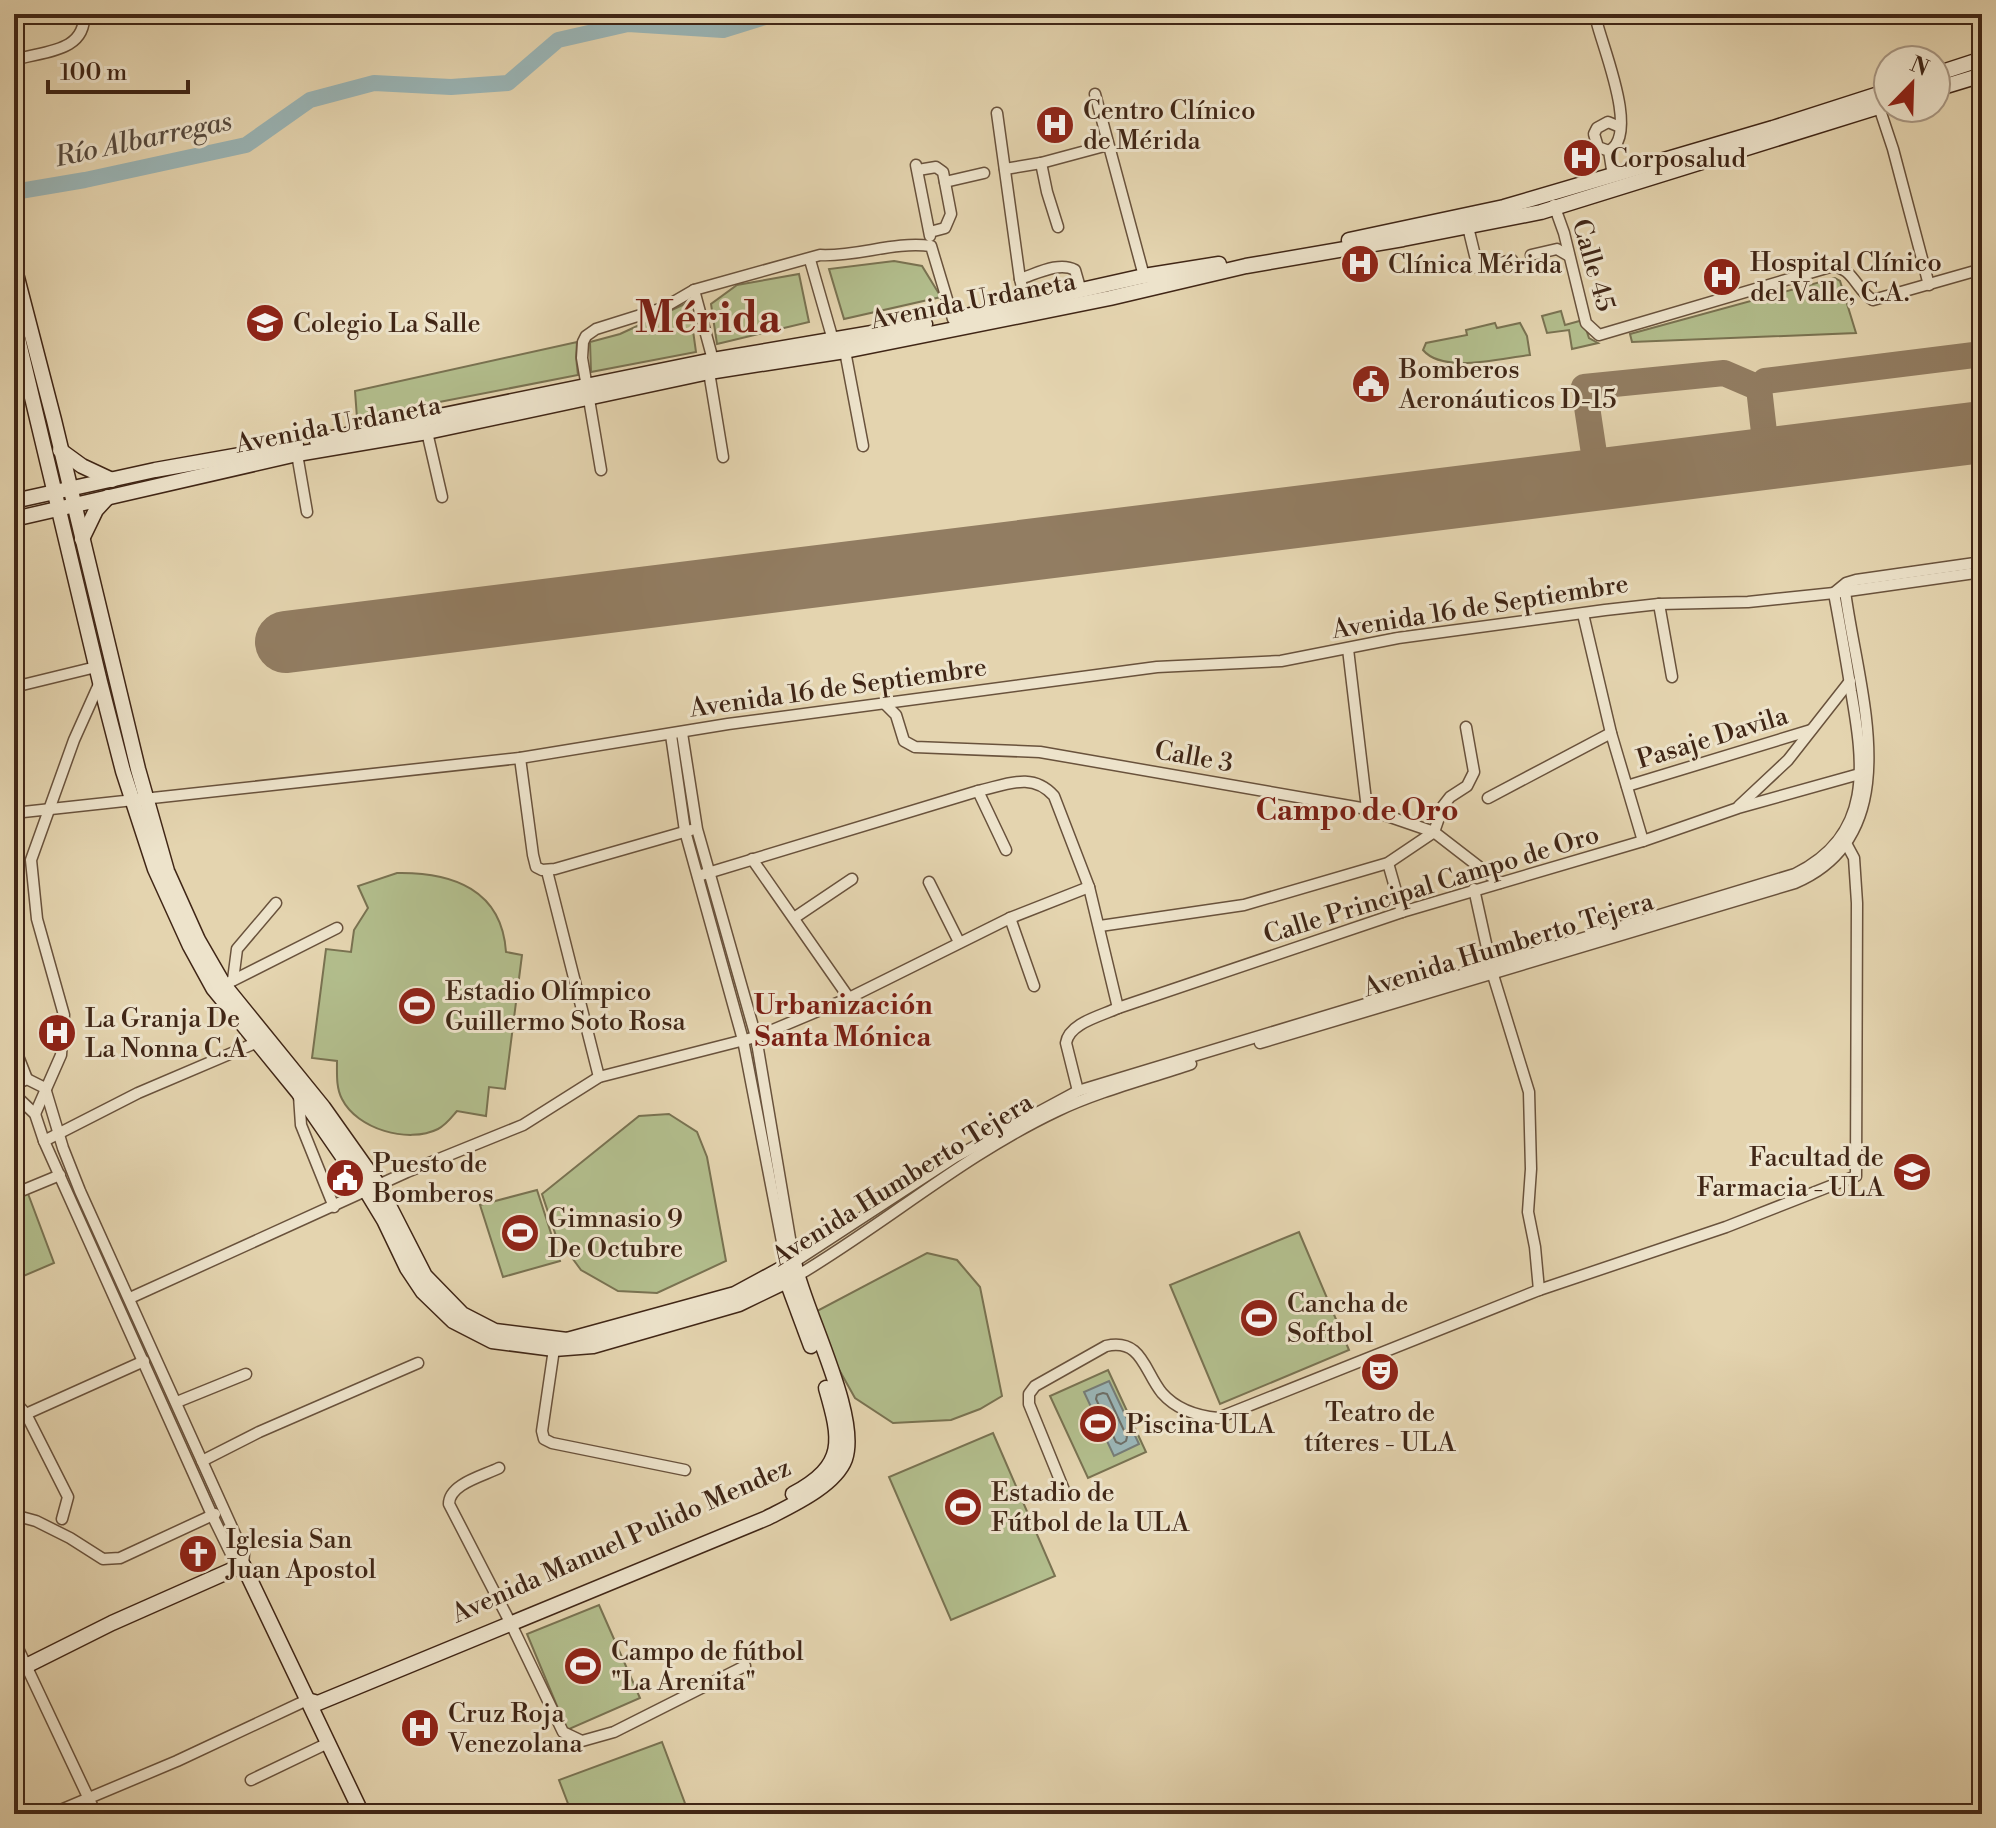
<svg xmlns="http://www.w3.org/2000/svg" width="1996" height="1828" viewBox="0 0 1996 1828" font-family="'Libre Bodoni',serif">
	<rect width="100%" height="100%" fill="#e4d4af"/>
	<filter id="stains"><feTurbulence type="fractalNoise" baseFrequency=".0025" numOctaves="4"/><feColorMatrix values="0 0 0 0 .2 0 0 0 0 .09 0 0 0 0 .02 0 0 0 .5 -.17"/></filter>
	<radialGradient id="worn" r=".72"><stop offset=".6" stop-color="#630" stop-opacity="0"/><stop offset="1" stop-color="#630" stop-opacity=".3"/></radialGradient>
	<g fill="#b2bd8c" stroke="#797251" stroke-width="2">
		<path d="M894 261 922 266 941 297 844 319 829 269Z"/>
		<path d="M799 274 809 322 717 344 711 304 737 285Z"/>
		<path d="M1835 278 1840 281 1856 333 1632 342 1630 334Z"/>
		<path d="M689 302 696 352 591 372 590 342 620 334Z"/>
		<path d="M1561 311 1565 325 1583 320 1589 338 1598 343 1572 349 1569 330 1547 333 1542 316Z"/>
		<path d="M1495 323 1497 328 1520 323 1527 336 1530 355C1502 358 1443 374 1423 350L1426 343 1467 335 1466 330Z"/>
		<path d="M577 342 576 357 578 375 357 418 355 391Z"/>
		<path d="M397 873C453 872 502 890 506 952L522 955 505 1089 489 1087 486 1116 457 1111C451 1118 446 1125 438 1129 408 1144 357 1129 342 1099 336 1088 337 1074 337 1061L312 1058 326 949 351 952 354 930 368 908 358 886Z"/>
		<path d="M669 1114 697 1132 707 1157 726 1261 657 1293 618 1291 581 1270 556 1236 542 1194 639 1116Z"/>
		<path d="M537 1190 560 1261 503 1277 480 1205Z"/>
		<path d="M27 1191 54 1263 14 1280V1196Z"/>
		<path d="M1299 1232 1349 1350 1220 1404 1170 1285Z"/>
		<path d="M927 1253 957 1260 980 1287 1002 1396 980 1409 951 1420 893 1423 855 1398 832 1357 817 1311Z"/>
		<path d="M1108 1370 1146 1452 1088 1478 1050 1396Z"/>
		<path d="M993 1433 1055 1576 951 1620 889 1477Z"/>
		<path d="M599 1605 640 1698 567 1730 527 1634Z"/>
		<path d="M662 1742 689 1814H572L559 1780Z"/>
	</g>
	<path fill="#9ab5b6" stroke="#767c76" stroke-width="2" d="M1109 1381 1139 1444 1114 1456 1084 1392Z"/>
	<g fill="none" stroke-linecap="round" stroke-linejoin="round">
		<path stroke="#6d6e66" stroke-width="2" d="M1103 1393 1107 1394 1127 1437 1126 1441 1121 1444 1116 1442 1096 1399 1097 1395Z"/>
		<path stroke="#9ab5b6" stroke-width="16" d="M14 192 85 180 246 145 310 100 374 83 451 87 508 83 558 40 628 24 723 30 775 14"/>
		<g stroke="#927d62" stroke-width="26">
			<path d="M1767 459 1759 388 1765 381 1982 354"/>
			<path d="M1598 480 1584 387 1724 373 1759 388"/>
		</g>
		<path stroke="#927d62" stroke-width="62" d="M286 642 1982 432"/>
		<g stroke="#69523c" stroke-width="13">
			<g id="street">
				<path d="M1597 23C1604 51 1639 135 1609 151"/>
				<path d="M14 60C42 51 86 53 84 14"/>
				<path d="M1095 94 1144 276"/>
				<path d="M1877 101 1893 149 1929 285"/>
				<path d="M997 113 1020 279 1026 303"/>
				<path d="M1041 163 1047 192 1058 227"/>
				<path d="M916 165 930 236"/>
				<path d="M1005 169 1041 163 1108 145"/>
				<path d="M918 170 936 167 943 172 951 214 945 228 930 232"/>
				<path d="M1613 176 1609 151 1598 147 1594 134 1597 128 1608 122 1620 127"/>
				<path d="M945 182 984 173"/>
				<path d="M1554 205 1564 233 1586 323 1599 335 1830 267C1853 265 1856 291 1873 300L1982 269"/>
				<path d="M1468 227 1478 268 1512 260"/>
				<path d="M1531 255 1557 249 1569 256"/>
				<path d="M810 260 833 340"/>
				<path d="M1020 279C1036 274 1059 261 1075 270L1081 291"/>
				<path d="M694 290 713 360"/>
				<path d="M845 351 863 446"/>
				<path d="M709 372 723 457"/>
				<path d="M427 432 442 497"/>
				<path d="M297 454 307 512"/>
				<path d="M601 470 582 358 583 342 586 336 596 329 663 308 694 290 820 255C858 257 893 241 931 246L953 319"/>
				<path d="M1835 592 1846 583 1856 580 1982 562"/>
				<path d="M1659 604 1672 677"/>
				<path d="M1583 614 1611 733 1643 841"/>
				<path d="M1348 649 1367 809"/>
				<path d="M14 687 96 667"/>
				<path d="M885 704 896 715 904 741 915 747 1040 752 1367 809 1434 832 1500 883"/>
				<path d="M682 733 697 829 756 1037 794 1262 955 1157 1078 1091 1795 874C1874 835 1864 765 1851 691 1846 658 1840 626 1834 593"/>
				<path d="M671 735 685 831 743 1040 784 1252V1269"/>
				<path d="M520 758 533 855 536 867 542 870 555 869 691 830"/>
				<path d="M1627 786 1811 730"/>
				<path d="M978 791 1006 850"/>
				<path d="M1488 798 1611 733"/>
				<path d="M1739 806 1788 760 1850 681"/>
				<path d="M14 813 520 758 728 724 1157 667 1281 661 1398 638 1605 610 1659 604 1748 602 1834 593 1982 572"/>
				<path d="M752 859 849 998"/>
				<path d="M1388 863 1402 912"/>
				<path d="M547 871 599 1077"/>
				<path d="M698 876 978 791C1006 785 1032 771 1054 796L1089 887 1118 1008"/>
				<path d="M929 882 959 942"/>
				<path d="M1474 889 1493 975 1529 1092 1531 1169 1528 1212 1535 1247 1539 1290"/>
				<path d="M794 918 852 879"/>
				<path d="M1010 918 1034 986"/>
				<path d="M1100 926 1244 905 1388 863 1434 832 1443 806 1450 797 1467 786 1474 772 1466 727"/>
				<path d="M233 980 237 949 276 903"/>
				<path d="M224 985 337 928"/>
				<path d="M1260 1043 1795 883C1912 833 1857 687 1845 591"/>
				<path d="M14 1046 27 1079"/>
				<path d="M14 1085 27 1079 45 1088 63 1148 80 1191 244 1554 243 1565"/>
				<path d="M1078 1091 1066 1043C1069 1023 1101 1016 1118 1008L1402 912 1643 841 1738 808 1863 773"/>
				<path d="M14 1094 35 1114 44 1141 212 1515 233 1558 243 1565"/>
				<path d="M299 1096 301 1125 334 1207"/>
				<path d="M35 1114 61 1055 64 1015 37 919 31 860 74 740 100 682"/>
				<path d="M44 1141 138 1093 260 1041"/>
				<path d="M14 1194 60 1175"/>
				<path d="M797 1276C885 1224 964 1155 1057 1111 1099 1091 1147 1079 1191 1064"/>
				<path d="M130 1298 407 1172 523 1125 599 1077 756 1037 849 998 1010 918 1089 887"/>
				<path d="M554 1349 542 1431 544 1439 552 1443 685 1470"/>
				<path d="M14 1401 26 1414 68 1497 62 1519"/>
				<path d="M177 1402 246 1374"/>
				<path d="M26 1414 144 1361"/>
				<path d="M202 1461 259 1432 418 1363"/>
				<path d="M499 1468C483 1476 449 1484 449 1504L511 1624 563 1732 582 1741 614 1732 745 1666"/>
				<path d="M1064 1490 1029 1404V1394L1035 1386 1106 1346C1142 1338 1144 1371 1162 1393 1176 1409 1197 1416 1218 1418L1539 1290 1726 1227 1856 1176 1857 903 1854 858 1847 845"/>
				<path d="M14 1515 36 1521 70 1538 103 1559 120 1558 215 1514"/>
				<path d="M14 1640 96 1814"/>
				<path d="M251 1780 326 1744"/>
				<path d="M51 1814 177 1761 307 1700"/>
			</g>
		</g>
		<g stroke="#402616" stroke-width="17">
			<g id="secondary">
				<path d="M1936 74 1982 59"/>
				<path d="M1936 89 1982 75"/>
				<path d="M1349 240 1504 207 1773 128 1888 91"/>
				<path d="M14 266 54 420 138 769 167 871 198 940 224 985 323 1107 379 1186 425 1276 462 1314 495 1331 567 1340 735 1294 794 1262C804 1311 860 1415 845 1459 835 1486 790 1506 767 1518L318 1703 307 1700"/>
				<path d="M957 318 1144 276 1219 264"/>
				<path d="M14 322 100 682 123 771 155 869 190 946 213 988 298 1092 367 1192 384 1220 407 1268 423 1292 453 1321 492 1341 554 1349 593 1346 739 1304 797 1276"/>
				<path d="M317 441 713 360 925 324"/>
				<path d="M60 450 82 466 112 480"/>
				<path d="M14 501 155 470 296 445"/>
				<path d="M14 519 297 454 427 432 709 372 845 351 1110 298 1246 266 1403 239 1541 212 1888 104"/>
				<path d="M82 539 96 510 108 497"/>
				<path d="M785 1276 811 1346"/>
				<path d="M793 1494C847 1465 841 1440 826 1388"/>
				<path d="M14 1672 112 1623 243 1565 362 1814"/>
			</g>
		</g>
		<use href="#street" stroke="#ede3cb" stroke-width="10"/>
		<use href="#secondary" stroke="#ede3cb" stroke-width="14"/>
	</g>
	<defs>
		<g id="hospital-disc" transform="scale(2)"><circle r="9.5" fill="#8f2418" stroke="#ede3cb"/><path d="M-5-5h3v3.5h4V-5h3V5h-3V1.5h-4V5h-3Z" fill="#fff"/></g>
		<g id="school-disc" transform="scale(2)"><circle r="9.5" fill="#8f2418" stroke="#ede3cb"/><path d="M0-5L7-2L0 1L-7-2ZM-4 1L0 2.5L4 1V4Q0 6-4 4Z" fill="#fff"/></g>
		<g id="civic-disc" transform="scale(2)"><circle r="9.5" fill="#8f2418" stroke="#ede3cb"/><path d="M-.6-6.5H3V-4.5H.6V-3L4-1V1h2V6H-6V1h2V-1L-.6-3ZM-1.2 2.5V6h2.4V2.5Z" fill="#fff"/></g>
		<g id="stadium-disc" transform="scale(2)"><circle r="9.5" fill="#8f2418" stroke="#ede3cb"/><path d="M0-5a6.5 5 0 1 0 0 10a6.5 5 0 1 0 0-10ZM-3.5-1.8h7v3.6h-7Z" fill="#fff"/></g>
		<g id="university-disc" transform="scale(2)"><circle r="9.5" fill="#8f2418" stroke="#ede3cb"/><path d="M0-5L7-2L0 1L-7-2ZM-4 1L0 2.5L4 1V4Q0 6-4 4Z" fill="#fff"/></g>
		<g id="theatre-disc" transform="scale(2)"><circle r="9.5" fill="#8f2418" stroke="#ede3cb"/><path d="M-5-5.5Q0-4 5-5.5V0Q5 5 0 6Q-5 5-5 0ZM-3.3-2.5H-1v1.5H-3.3ZM1-2.5H3.3v1.5H1ZM-2.8 1Q0 5.5 2.8 1Z" fill="#fff"/></g>
		<g id="church-disc" transform="scale(2)"><circle r="9.5" fill="#8f2418" stroke="#ede3cb"/><path d="M-1.2-6h2.4v3.5h3.3v2.4h-3.3V6h-2.4V-.1h-3.3v-2.4h3.3Z" fill="#fff"/></g>
	</defs>
	<g fill-rule="evenodd">
		<use href="#hospital-disc" x="1055" y="125"/>
		<use href="#hospital-disc" x="1582" y="158"/>
		<use href="#hospital-disc" x="1360" y="264"/>
		<use href="#hospital-disc" x="1722" y="277"/>
		<use href="#school-disc" x="265" y="323"/>
		<use href="#civic-disc" x="1371" y="384"/>
		<use href="#stadium-disc" x="417" y="1006"/>
		<use href="#hospital-disc" x="57" y="1033"/>
		<use href="#university-disc" x="1912" y="1172"/>
		<use href="#civic-disc" x="345" y="1178"/>
		<use href="#stadium-disc" x="520" y="1233"/>
		<use href="#stadium-disc" x="1259" y="1318"/>
		<use href="#theatre-disc" x="1380" y="1372"/>
		<use href="#stadium-disc" x="1098" y="1424"/>
		<use href="#stadium-disc" x="963" y="1507"/>
		<use href="#church-disc" x="198" y="1554"/>
		<use href="#stadium-disc" x="583" y="1666"/>
		<use href="#hospital-disc" x="420" y="1728"/>
	</g>
	<g text-anchor="middle" stroke-width="6" stroke-linejoin="round" paint-order="stroke">
		<g font-size="26" fill="#402616" stroke="#ede3cb" text-anchor="start">
			<text x="1083" y="119">Centro Clínico<tspan x="1083" dy="30">de Mérida</tspan></text>
			<text x="1610" y="167">Corposalud</text>
			<text x="1750" y="271">Hospital Clínico<tspan x="1750" dy="30">del Valle, C.A.</tspan></text>
			<text x="1388" y="273">Clínica Mérida</text>
			<text x="293" y="332">Colegio La Salle</text>
			<text x="1399" y="378">Bomberos<tspan x="1399" dy="30">Aeronáuticos D-15</tspan></text>
			<text x="445" y="1000">Estadio Olímpico<tspan x="445" dy="30">Guillermo Soto Rosa</tspan></text>
			<text x="85" y="1027">La Granja De<tspan x="85" dy="30">La Nonna C.A</tspan></text>
			<text x="1884" y="1166" text-anchor="end">Facultad de<tspan x="1884" dy="30">Farmacia - ULA</tspan></text>
			<text x="373" y="1172">Puesto de<tspan x="373" dy="30">Bomberos</tspan></text>
			<text x="548" y="1227">Gimnasio 9<tspan x="548" dy="30">De Octubre</tspan></text>
			<text x="1287" y="1312">Cancha de<tspan x="1287" dy="30">Softbol</tspan></text>
			<text x="1380" y="1421" text-anchor="middle">Teatro de<tspan x="1380" dy="30">títeres - ULA</tspan></text>
			<text x="1126" y="1433">Piscina ULA</text>
			<text x="991" y="1501">Estadio de<tspan x="991" dy="30">Fútbol de la ULA</tspan></text>
			<text x="226" y="1548">Iglesia San<tspan x="226" dy="30">Juan Apostol</tspan></text>
			<text x="611" y="1660">Campo de fútbol<tspan x="611" dy="30">"La Arenita"</tspan></text>
			<text x="448" y="1722">Cruz Roja<tspan x="448" dy="30">Venezolana</tspan></text>
		</g>
		<g font-size="26" fill="#402616" stroke="#ede3cb">
			<text transform="translate(1594 265) rotate(74)" y="9">Calle 45</text>
			<text transform="translate(973 300) rotate(-11)" y="9">Avenida Urdaneta</text>
			<text transform="translate(338 424) rotate(-11)" y="9">Avenida Urdaneta</text>
			<text transform="translate(1480 606) rotate(-9)" y="9">Avenida 16 de Septiembre</text>
			<text transform="translate(838 687) rotate(-8)" y="9">Avenida 16 de Septiembre</text>
			<text transform="translate(1712 737) rotate(-17)" y="9">Pasaje Davila</text>
			<text transform="translate(1194 756) rotate(10)" y="9">Calle 3</text>
			<text transform="translate(1431 884) rotate(-17)" y="9">Calle Principal Campo de Oro</text>
			<text transform="translate(1508 944) rotate(-17)" y="9">Avenida Humberto Tejera</text>
			<text transform="translate(902 1179) rotate(-32)" y="9">Avenida Humberto Tejera</text>
			<text transform="translate(621 1540) rotate(-24)" y="9">Avenida Manuel Pulido Mendez</text>
		</g>
		<g font-size="28" font-style="italic" fill="#564a3e" stroke="#ede3cb">
			<text transform="translate(143 138) rotate(-12)" y="10">Río Albarregas</text>
		</g>
		<g font-size="28" font-weight="bold" fill="#7a1f14" stroke="#ede3cb">
			<text x="843" y="1014">Urbanización<tspan x="843" dy="32">Santa Mónica</tspan></text>
		</g>
		<g font-size="30" font-weight="bold" fill="#7a1f14" stroke="#ede3cb">
			<text x="1357" y="820">Campo de Oro</text>
		</g>
		<g font-size="42" font-weight="bold" fill="#7a1f14" stroke="#ede3cb">
			<text x="708" y="332">Mérida</text>
		</g>
	</g>
	<rect width="1996" height="1828" fill="none" stroke="#e4d4af" stroke-width="48"/>
	<rect x="16" y="16" width="1964" height="1796" fill="none" stroke="#402616" stroke-width="4"/>
	<rect x="24" y="24" width="1948" height="1780" fill="none" stroke="#402616" stroke-width="2"/>
	<g transform="translate(1912 84) rotate(23)"><circle r="38" fill="#ede3cb" stroke="#a89783" stroke-width="2"/>
	<path d="M0-6L14 30L0 20L-14 30Z" fill="#8f2418"/>
	<text y="-12" font-size="22" font-weight="bold" text-anchor="middle" fill="#402616">N</text>
	</g>
	<path d="M48 80v12h140v-12" fill="none" stroke="#402616" stroke-width="4"/>
	<text x="60" y="80" font-size="24" fill="#402616" stroke="#ede3cb" stroke-width="6" paint-order="stroke">100 m</text>
	<rect width="100%" height="100%" filter="url(#stains)"/>
	<rect width="100%" height="100%" fill="url(#worn)"/>
</svg>
